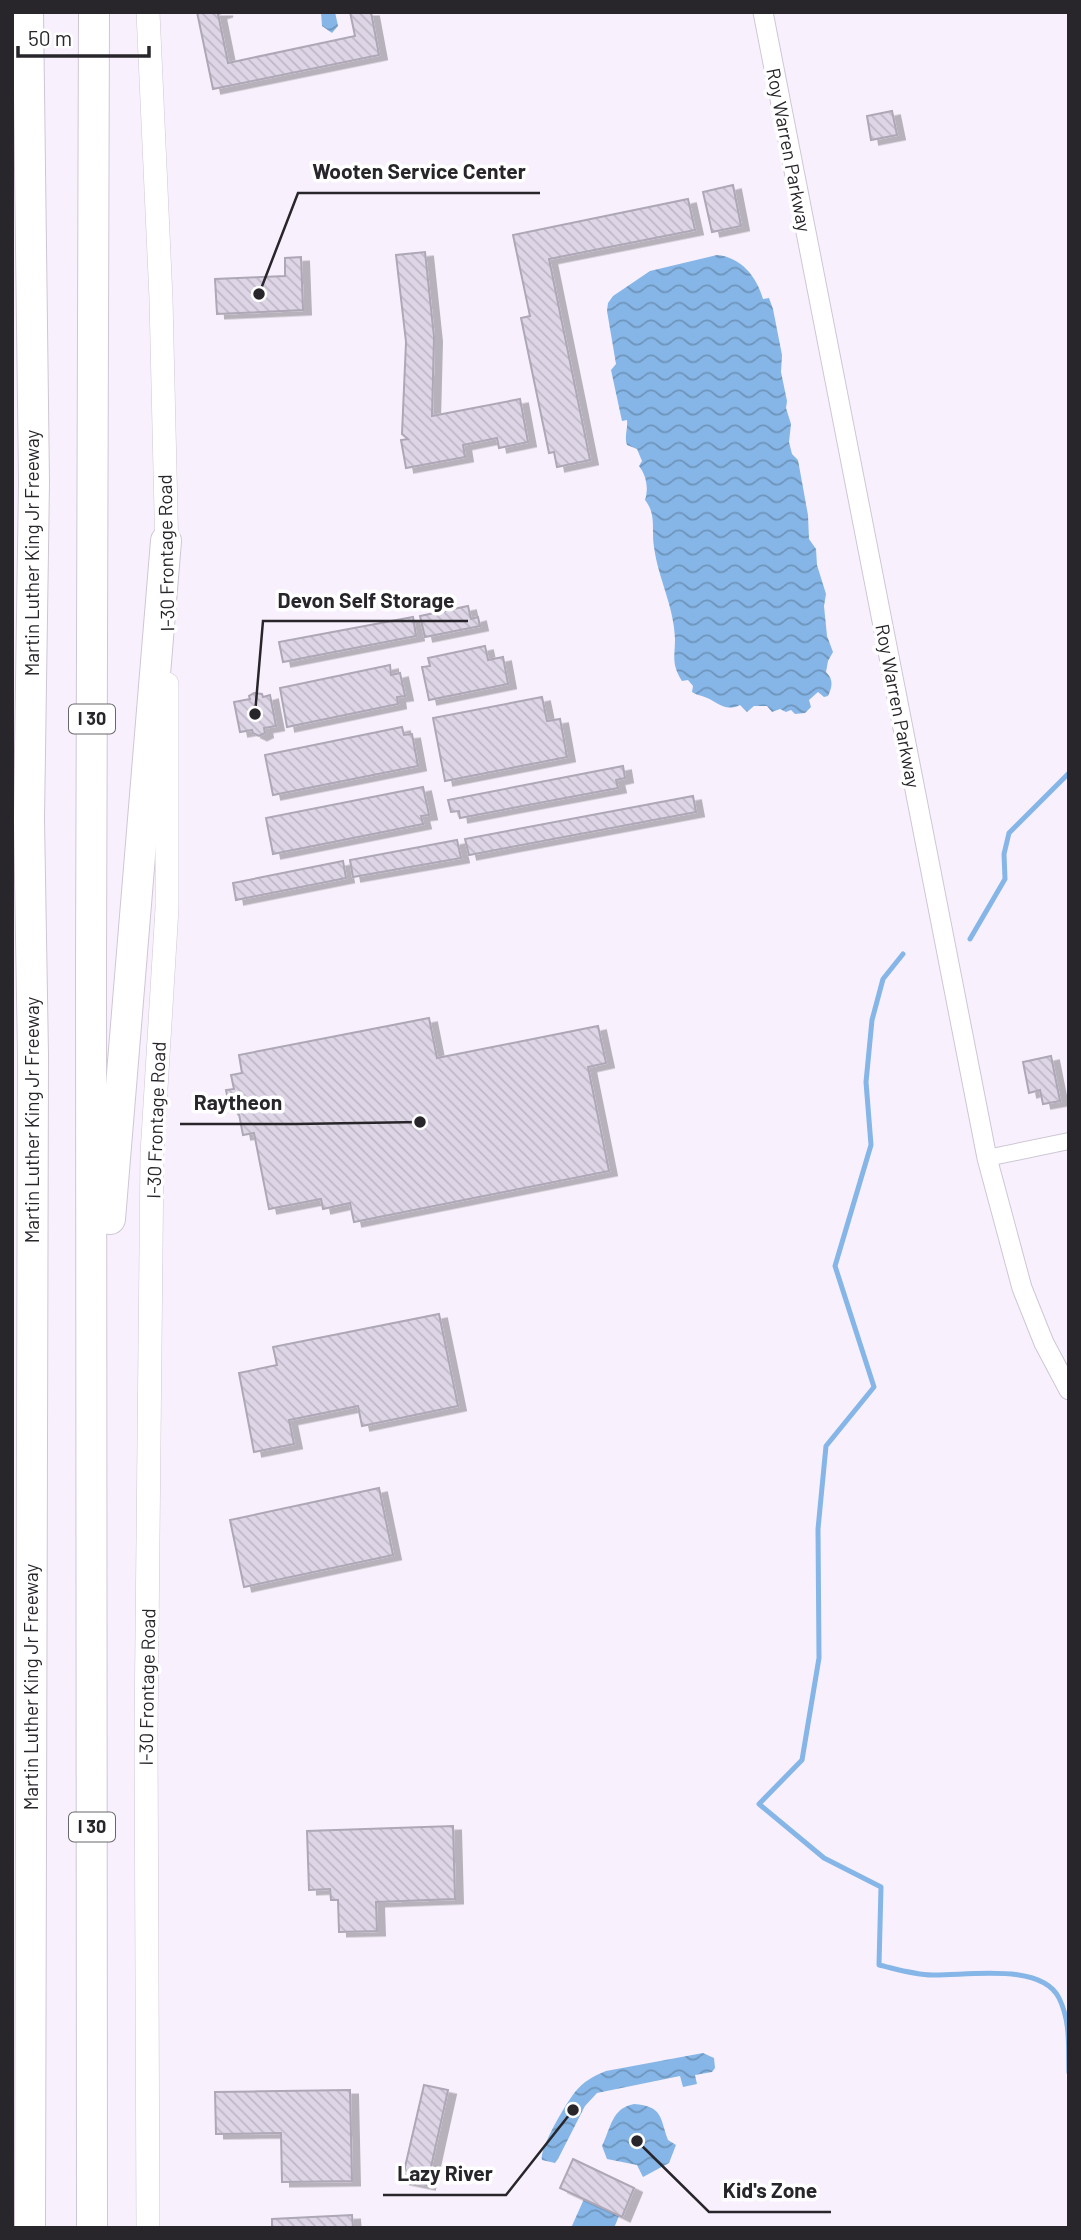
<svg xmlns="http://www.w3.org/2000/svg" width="1081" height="2240" viewBox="0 0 1081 2240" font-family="Barlow,sans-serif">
	<defs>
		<pattern id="water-waves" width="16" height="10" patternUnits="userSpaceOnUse" patternTransform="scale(1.75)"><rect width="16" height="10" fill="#86b6e7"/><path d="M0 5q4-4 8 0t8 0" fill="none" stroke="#6e94bb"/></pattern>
		<pattern id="building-back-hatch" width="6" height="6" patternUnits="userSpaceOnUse" patternTransform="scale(1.75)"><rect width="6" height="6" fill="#ded6e7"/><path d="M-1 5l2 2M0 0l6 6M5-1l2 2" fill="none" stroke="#beb8c6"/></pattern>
		<filter id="shadow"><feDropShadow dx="8" dy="4.5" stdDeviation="0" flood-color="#0004"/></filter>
	</defs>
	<rect width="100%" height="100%" fill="#f8f1fd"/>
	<g fill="url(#water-waves)">
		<path d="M335 12 338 26 332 33 322 26 321 13Z"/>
		<path d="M717 255C741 257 757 277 763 299L769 298 773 309 782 355 781 372 787 401 786 408 791 424 789 442 792 454 798 460 808 515 809 539 816 549 817 565 826 594 824 606 827 636 833 652 828 661 826 672C834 680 832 687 828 696L824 697 818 692 809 700 811 707 805 713 795 714 791 710 786 712 780 709 772 712 767 706H754L747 712 740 705C724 713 716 700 702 696 698 695 695 694 692 692L693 686 688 680 682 681C671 664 675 656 675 639 674 606 658 578 654 547 651 530 657 515 645 500 649 488 646 475 639 466L642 461 637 449 627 445C624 437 628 429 627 420L622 421 611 370 616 364 607 311 608 303 613 296 650 271Z"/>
		<path d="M703 2053 714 2058 715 2068 712 2072 695 2075 697 2084 683 2087 680 2076 597 2093 585 2106 558 2159 555 2163 542 2160C539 2149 566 2103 575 2092 583 2082 593 2076 606 2071Z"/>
		<path d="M634 2104C663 2106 660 2118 668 2140L676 2145 669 2163 643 2177 637 2165 607 2159 602 2146C611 2127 612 2108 634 2104Z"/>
		<path d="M584 2199 619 2216 614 2228H571Z"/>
	</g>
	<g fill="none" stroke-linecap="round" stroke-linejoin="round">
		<g stroke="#86b6e7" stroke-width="5">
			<path d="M970 939 1005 879 1004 854 1009 833 1069 773"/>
			<path d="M903 954 883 979 872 1020 866 1082 871 1145 835 1266 874 1387 826 1446 818 1529 819 1658 802 1760 759 1804 824 1858 881 1887 879 1965C896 1969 915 1975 932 1975 966 1976 1041 1962 1059 1998 1071 2022 1068 2048 1069 2073"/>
		</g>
	</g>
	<g fill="url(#building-back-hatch)" stroke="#aea7b6" stroke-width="2" filter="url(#shadow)">
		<path d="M197 12H225L218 14 228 63 355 36 350 12H371L379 55 213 89Z"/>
		<path d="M892 111 897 135 871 140 867 116Z"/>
		<path d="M733 185 741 226 712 232 703 192Z"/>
		<path d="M688 199 695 230 549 259 590 460 557 467 554 452 549 453 521 318 530 316 513 235Z"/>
		<path d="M425 252 434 337 432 416 520 399 528 442 499 448 497 438 463 445 465 457 406 468 401 440 408 439 402 434 406 342 396 255Z"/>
		<path d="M301 257 303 310 217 314 215 279 285 276V258Z"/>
		<path d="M468 606 471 619 478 617 480 626 425 637 420 616Z"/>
		<path d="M413 617 416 636 283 662 279 642Z"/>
		<path d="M485 646 488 660 503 657 508 684 429 700 422 667 430 666 428 658Z"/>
		<path d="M390 665 391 675 400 673 405 696 397 697 398 704 287 727 280 688Z"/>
		<path d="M254 693 262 694 263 697 270 695 276 726 264 728 265 733 259 736 253 733 252 730 240 732 234 702 250 699 249 696Z"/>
		<path d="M542 697 547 721 560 719 567 757 445 781 433 718Z"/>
		<path d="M402 727 404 735 412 734 418 766 273 795 265 755Z"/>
		<path d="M623 766 625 778 616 780 618 788 460 818 459 811 451 812 448 800Z"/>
		<path d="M423 787 429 815 421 816 423 824 273 854 266 818Z"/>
		<path d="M693 796 696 812 469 855 465 839Z"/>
		<path d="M457 840 461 858 353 877 350 860Z"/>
		<path d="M343 861 346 878 236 900 233 883Z"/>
		<path d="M429 1018 437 1058 598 1026 606 1063 588 1067 609 1171 354 1222 350 1203 323 1209 321 1199 269 1209 254 1133 243 1135 238 1109 230 1110 226 1090 234 1089 231 1075 242 1073 239 1055Z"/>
		<path d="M1051 1056 1060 1101 1043 1104 1040 1090 1029 1093 1023 1062Z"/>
		<path d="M439 1314 458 1406 362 1426 358 1406 289 1420 294 1444 254 1452 239 1373 277 1365 273 1347Z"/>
		<path d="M379 1488 393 1555 244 1587 230 1520Z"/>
		<path d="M453 1826 455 1899 376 1902 377 1931 339 1932 338 1900H331L330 1889 309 1890 307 1831Z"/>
		<path d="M424 2085 448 2090 427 2185 402 2180Z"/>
		<path d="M350 2090 352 2181 282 2182 281 2133 216 2134 215 2092Z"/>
		<path d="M573 2159 634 2188 622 2217 560 2188Z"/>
		<path d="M352 2215 353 2228H272V2219Z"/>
	</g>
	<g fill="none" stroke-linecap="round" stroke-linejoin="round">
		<g stroke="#cfc6d5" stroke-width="18">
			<path id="minor" d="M987 1158 1069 1141"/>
		</g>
		<g stroke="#cfc6d5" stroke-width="21">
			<path id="tertiary" d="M763 12 987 1158 1022 1288 1044 1343 1069 1390"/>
		</g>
		<g stroke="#cfc6d5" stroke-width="24">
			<g id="secondary">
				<path d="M148 12 161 299 167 556"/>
				<path d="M148 2228 146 1731 152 1154 167 908V684"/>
			</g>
		</g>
		<g stroke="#cfc6d5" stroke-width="32">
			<g id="motorway">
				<path d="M28 12 34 482 29 819 33 1055 30 2228"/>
				<path d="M110 1219 166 541"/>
				<path d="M92 2228 91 968 94 12"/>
			</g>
		</g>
		<use href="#minor" stroke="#fff" stroke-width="16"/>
		<use href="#tertiary" stroke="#fff" stroke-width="19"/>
		<use href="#secondary" stroke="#fff" stroke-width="23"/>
		<use href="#motorway" stroke="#fff" stroke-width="30"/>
	</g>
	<g text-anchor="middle" stroke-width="7" stroke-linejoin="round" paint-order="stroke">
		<g fill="#fff" stroke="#69676b" stroke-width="2">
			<rect x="69" y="704.5" width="46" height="29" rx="5"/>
			<rect x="69" y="1812.5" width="46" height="29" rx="5"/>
		</g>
		<g font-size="18" font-weight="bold" fill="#29262b">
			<text x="92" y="725">I 30</text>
			<text x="92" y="1833">I 30</text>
		</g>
		<g font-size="19" fill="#29262b" stroke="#fff">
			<text transform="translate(789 150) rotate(79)" y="7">Roy Warren Parkway</text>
			<text transform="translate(32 553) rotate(-90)" y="7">Martin Luther King Jr Freeway</text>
			<text transform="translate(166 553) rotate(-91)" y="7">I-30 Frontage Road</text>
			<text transform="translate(898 706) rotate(79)" y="7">Roy Warren Parkway</text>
			<text transform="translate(32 1120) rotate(-90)" y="7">Martin Luther King Jr Freeway</text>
			<text transform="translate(156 1120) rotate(-88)" y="7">I-30 Frontage Road</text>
			<text transform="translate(31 1687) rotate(-90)" y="7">Martin Luther King Jr Freeway</text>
			<text transform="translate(147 1687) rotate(-89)" y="7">I-30 Frontage Road</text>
		</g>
	</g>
	<path fill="none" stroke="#29262b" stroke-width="2.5" d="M259 294L298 193H540M255 714L263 621H468M420 1122L296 1124H180M573 2110L506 2195H383M637 2141L709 2212H831"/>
	<g fill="#29262b" stroke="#fff" stroke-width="2.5">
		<circle cx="259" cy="294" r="7"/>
		<circle cx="255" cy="714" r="7"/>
		<circle cx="420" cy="1122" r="7"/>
		<circle cx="573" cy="2110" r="7"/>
		<circle cx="637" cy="2141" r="7"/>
	</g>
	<g font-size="21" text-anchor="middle" font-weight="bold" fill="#29262b" stroke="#fff" stroke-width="7" stroke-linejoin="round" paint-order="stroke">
		<text x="419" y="179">Wooten Service Center</text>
		<text x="366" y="608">Devon Self Storage</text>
		<text x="238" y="1110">Raytheon</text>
		<text x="445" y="2181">Lazy River</text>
		<text x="770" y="2198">Kid's Zone</text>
	</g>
	<rect width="1081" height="2240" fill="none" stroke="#29262b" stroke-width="28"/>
	<path d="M18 46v10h131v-10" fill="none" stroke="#29262b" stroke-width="3.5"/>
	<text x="28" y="46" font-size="21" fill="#29262b" stroke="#ffffff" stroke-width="5" paint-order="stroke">50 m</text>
</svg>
